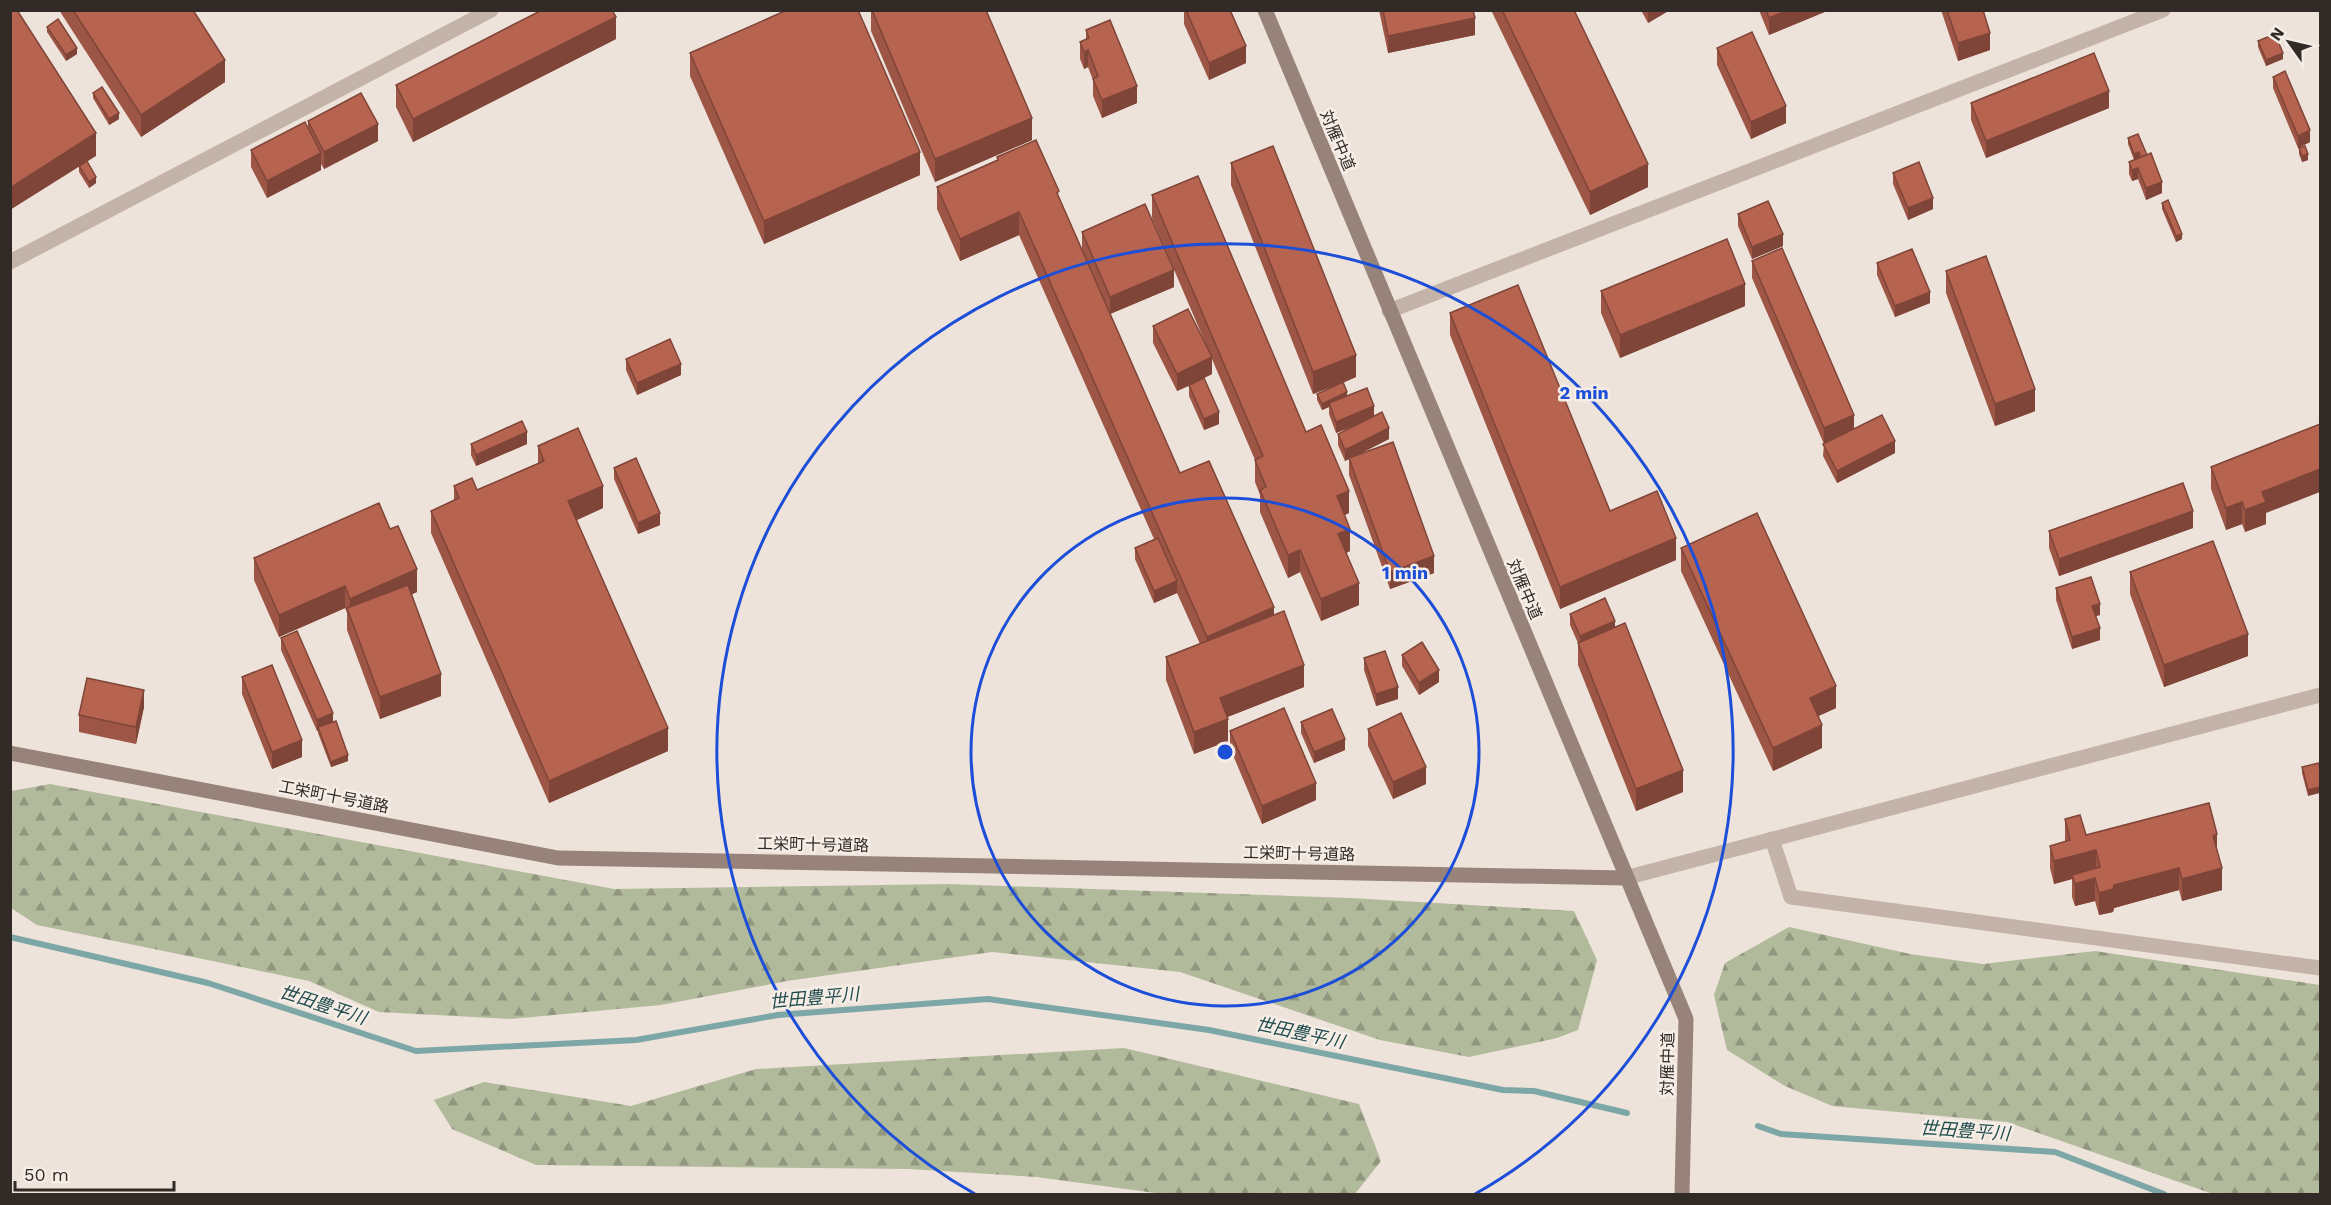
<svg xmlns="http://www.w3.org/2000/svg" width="2331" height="1205" viewBox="0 0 2331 1205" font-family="'Work Sans','Noto Sans JP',sans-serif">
	<defs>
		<pattern id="forest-firs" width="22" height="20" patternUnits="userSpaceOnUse" patternTransform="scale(1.5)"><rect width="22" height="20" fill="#b2ba9c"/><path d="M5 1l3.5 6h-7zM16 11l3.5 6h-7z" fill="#91977f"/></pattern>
	</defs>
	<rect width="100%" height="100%" fill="#eee3da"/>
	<g fill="url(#forest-firs)">
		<path d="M50 784 614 889 949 884 1350 898 1574 911 1597 960 1578 1030 1557 1038 1469 1057 1380 1040 1180 972 992 952 787 981 661 1005 511 1019 379 1012 309 981 37 925 11 908V791Z"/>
		<path d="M1789 927 1910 954 1983 964 2095 951 2320 985V1194H2213L2007 1122 1832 1106 1785 1086 1727 1050 1714 995 1725 963Z"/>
		<path d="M1124 1048 1359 1104 1381 1161 1355 1194H1163L1036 1177 909 1169 536 1165 452 1129 434 1100 484 1082 631 1106 756 1069Z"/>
	</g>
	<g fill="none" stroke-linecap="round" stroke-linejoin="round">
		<g stroke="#7da7a6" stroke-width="6">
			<path d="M10 937 208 983 416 1051 636 1040 778 1015 988 999 1209 1030 1503 1090 1534 1091 1627 1113"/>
			<path d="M1758 1126 1781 1134 2055 1152 2164 1194"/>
		</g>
		<g stroke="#c4b3a8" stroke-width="15">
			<path d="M10 262 491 10"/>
			<path d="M1389 311 2163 10"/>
			<path d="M1772 839 1791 897 2320 968"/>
			<path d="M1625 878 2320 695"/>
		</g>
		<g stroke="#97837a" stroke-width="15">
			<path d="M1265 10 1686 1019 1682 1194"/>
			<path d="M10 753 558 858 1625 878"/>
		</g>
	</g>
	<g fill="#9d5545">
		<path d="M59 10H193L225 82 141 137Z"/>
		<path d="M871 10H986L1032 140 935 182 871 31Z"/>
		<path d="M1184 10H1230L1246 63 1209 80 1184 24Z"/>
		<path d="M1379 10H1473L1475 35 1388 53Z"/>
		<path d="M1491 10H1574L1648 187 1590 215Z"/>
		<path d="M1641 10H1670L1648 23Z"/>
		<path d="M1759 10H1827V11L1769 35Z"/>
		<path d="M1941 10H1983L1990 50 1958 61Z"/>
		<path d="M47 27 77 54 66 61 47 32Z"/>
		<path d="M1086 30 1137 103 1102 118 1093 96V80L1088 67 1084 69 1080 59V42L1086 39Z"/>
		<path d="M616 39 413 142 396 107V85Z"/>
		<path d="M2258 41 2283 59 2266 66 2258 47Z"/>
		<path d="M1717 48 1786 123 1751 139 1717 65Z"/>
		<path d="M690 53 920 175 764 244 690 76Z"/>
		<path d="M2273 77 2310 142 2298 148 2273 88Z"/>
		<path d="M93 93 119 119 109 125 93 98Z"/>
		<path d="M1971 103 2109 108 1986 158 1971 120Z"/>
		<path d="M308 121 378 141 324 169 321 164V170L267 198 251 167V150L308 127Z"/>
		<path d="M2138 134 2162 193 2146 200 2138 179 2132 181 2129 174V162L2134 160 2128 144V138Z"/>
		<path d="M2299 148 2308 160 2302 162 2299 154Z"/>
		<path d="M96 156 84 163 96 183 89 188 79 172V166Z"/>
		<path d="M997 157 1059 197 1082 249V232L1174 287 1110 314 1180 473 1274 615 1304 687 1227 717 1228 741 1194 754 1166 680V657L1200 644 1177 593 1154 603 1135 559V548L1154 539 1019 235 960 261 937 209V187L997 160Z"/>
		<path d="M1231 163 1356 377 1343 383 1347 396 1374 416 1389 439 1356 456 1434 573 1390 589 1349 475V459L1345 461 1338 445V434L1351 427 1336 433 1329 414V407L1322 410 1317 400V394L1337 385 1313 394 1231 185Z"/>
		<path d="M1893 173 1933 209 1908 220 1893 184Z"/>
		<path d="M1152 195 1306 432 1349 513 1344 515 1350 551 1346 553 1359 605 1321 621 1300 572 1288 578 1260 512V495L1255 482V460L1212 359V374L1204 378 1219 424 1204 430 1189 396V386L1177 391 1153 343V326L1207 347 1152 218Z"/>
		<path d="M2162 203 2182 239 2176 242 2162 209Z"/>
		<path d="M1738 214 1783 246 1752 259 1738 226Z"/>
		<path d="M1752 261 1854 429 1895 453 1837 483 1823 456 1824 444 1752 278Z"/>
		<path d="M1877 263 1930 303 1895 317 1877 275Z"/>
		<path d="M1946 271 2035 411 1995 426 1946 293Z"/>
		<path d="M1601 291 1745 306 1620 358 1601 313Z"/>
		<path d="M1450 313 1610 511 1676 560 1560 609 1450 335Z"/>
		<path d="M626 359 681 375 637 395 626 370Z"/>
		<path d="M471 444H527L476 466 471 455Z"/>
		<path d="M538 446 603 508 577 520 668 751 549 803 431 533V511L454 500V486L477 490 538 463Z"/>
		<path d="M2211 467 2266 513V524L2245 532 2242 524 2226 530 2211 489Z"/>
		<path d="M614 468 660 525 638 534 614 479Z"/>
		<path d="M2193 528 2059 576 2049 548V531Z"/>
		<path d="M1681 548 1836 708 1818 716 1822 748 1773 771 1681 571Z"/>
		<path d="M254 558 417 592 412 594 441 696 380 719 347 630V613L345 608 279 637 254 580Z"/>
		<path d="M2130 572 2248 656 2164 687 2130 594Z"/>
		<path d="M2056 588 2100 615 2096 616 2100 640 2072 649 2056 600Z"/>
		<path d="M1570 614 1615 627 1683 792 1636 811 1578 665V643L1570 625Z"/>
		<path d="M281 638 333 722 348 761 331 767 318 733V731H317L281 650Z"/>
		<path d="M1402 655 1439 682 1419 695 1402 666Z"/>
		<path d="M1364 658 1398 699 1376 706 1364 670Z"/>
		<path d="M242 677 302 757 272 769 242 694Z"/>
		<path d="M144 707 136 744 79 732V715Z"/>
		<path d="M1301 722 1345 750 1314 763 1301 733Z"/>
		<path d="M1368 729 1426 784 1393 799 1368 746Z"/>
		<path d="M1230 731 1316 800 1262 824 1230 748Z"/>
		<path d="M2319 763 2308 796 2302 773V767Z"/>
		<path d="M2065 819 2086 835 2217 849 2222 890 2182 901 2179 890 2114 908 2113 912 2099 915 2095 901 2075 906 2072 897V879L2054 884 2050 868V846L2065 842Z"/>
	</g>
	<g fill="#7f4538">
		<path d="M1649 10H1670L1648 23V11Z"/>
		<path d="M1788 10H1827V11L1769 35V18Z"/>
		<path d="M616 17V39L413 142V119Z"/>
		<path d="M1475 18V35L1388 53V36Z"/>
		<path d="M1990 33V50L1958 61V43Z"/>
		<path d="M1246 46V63L1209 80V63Z"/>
		<path d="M77 48V54L66 61V55Z"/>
		<path d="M1088 50V67L1084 69V52Z"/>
		<path d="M2283 53V59L2266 66V60Z"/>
		<path d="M225 60V82L141 137V115Z"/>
		<path d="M1137 86V103L1102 118V100Z"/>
		<path d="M2109 91V108L1986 158V141Z"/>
		<path d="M1786 106V123L1751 139V122Z"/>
		<path d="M119 113V119L109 125V119Z"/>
		<path d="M1032 118V140L935 182V159Z"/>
		<path d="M378 124V141L324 169V152Z"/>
		<path d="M2310 130V142L2298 148V136Z"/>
		<path d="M96 133V156L10 210V188Z"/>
		<path d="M920 152V175L764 244V221Z"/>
		<path d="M2139 152V158L2134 160V154Z"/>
		<path d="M321 153V170L267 198V181Z"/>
		<path d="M2308 154V160L2302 162V156Z"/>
		<path d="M1648 164V187L1590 215V192Z"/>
		<path d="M2138 168V179L2132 181V170Z"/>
		<path d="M96 177V183L89 188V182Z"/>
		<path d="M2162 182V193L2146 200V188Z"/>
		<path d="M1933 198V209L1908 220V208Z"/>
		<path d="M1019 212V235L960 261V239Z"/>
		<path d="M1783 234V246L1752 259V247Z"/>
		<path d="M2182 234V239L2176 242V236Z"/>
		<path d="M1174 270V287L1110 314V297Z"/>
		<path d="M1745 284V306L1620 358V335Z"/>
		<path d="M1930 292V303L1895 317V306Z"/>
		<path d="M1356 355V377L1313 394V372Z"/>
		<path d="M1212 357V374L1177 391V374Z"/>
		<path d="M681 364V375L637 395V383Z"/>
		<path d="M2035 389V411L1995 426V404Z"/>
		<path d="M1347 392V398L1329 403V407L1322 410V404Z"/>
		<path d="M1374 406V418L1336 433V422Z"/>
		<path d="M1219 412V424L1204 430V419Z"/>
		<path d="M1854 415V432L1824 445V428Z"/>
		<path d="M1389 428V439L1345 461V450Z"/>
		<path d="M527 432V444L476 466V455Z"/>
		<path d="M1895 441V453L1837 483V471Z"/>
		<path d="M2320 469V492L2266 513V524L2245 532V510L2262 492Z"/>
		<path d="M603 486V508L568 524V501Z"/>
		<path d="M1349 491V513L1337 519V496Z"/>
		<path d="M2242 502V524L2226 530V508Z"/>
		<path d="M2193 511V528L2059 576V559Z"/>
		<path d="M660 513V525L638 534V523Z"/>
		<path d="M1350 529V551L1338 557V534Z"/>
		<path d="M1676 538V560L1560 609V587Z"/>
		<path d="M1300 550V572L1288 578V555Z"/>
		<path d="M1434 556V573L1390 589V572Z"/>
		<path d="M417 569V592L352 621 350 617V599Z"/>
		<path d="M1177 581V593L1154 603V591Z"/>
		<path d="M1359 583V605L1321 621V599Z"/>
		<path d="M345 586V608L279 637V615Z"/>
		<path d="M2100 604V615L2092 617V606Z"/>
		<path d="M1274 607V630L1207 660V637Z"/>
		<path d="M1615 621V632L1580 648V636Z"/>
		<path d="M2100 628V640L2072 649V637Z"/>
		<path d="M2248 634V656L2164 687V665Z"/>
		<path d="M1304 665V687L1220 720V698Z"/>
		<path d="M1439 670V682L1419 695V683Z"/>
		<path d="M441 674V696L380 719V697Z"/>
		<path d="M1836 686V708L1810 720V698Z"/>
		<path d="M1398 687V699L1376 706V694Z"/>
		<path d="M144 690V707L136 744V727Z"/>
		<path d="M333 713V724L318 727V731H317V720Z"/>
		<path d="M1228 719V741L1194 754V732Z"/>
		<path d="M1822 725V748L1773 771V748Z"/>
		<path d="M668 728V751L549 803V781Z"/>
		<path d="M1345 739V750L1314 763V752Z"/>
		<path d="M302 740V757L272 769V752Z"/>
		<path d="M348 755V761L331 767V762Z"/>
		<path d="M1426 767V784L1393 799V782Z"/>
		<path d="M1683 770V792L1636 811V789Z"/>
		<path d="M1316 783V800L1262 824V806Z"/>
		<path d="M2320 787V793L2308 796V790Z"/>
		<path d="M2217 834V856L2213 836Z"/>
		<path d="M2096 850V872L2072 875V879L2054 884V861Z"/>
		<path d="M2179 868V890L2114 908 2113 912 2099 915V893L2114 885Z"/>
		<path d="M2222 868V890L2182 901V879Z"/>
		<path d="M2095 878V901L2075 906V884Z"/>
	</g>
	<g fill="#b66350" stroke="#7f4538" stroke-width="1.5">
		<path d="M10 10H17L96 133 10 188Z"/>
		<path d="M73 10H193L225 60 141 115Z"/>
		<path d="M542 10H612L616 17 413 119 396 85Z"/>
		<path d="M787 10H858L920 152 764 221 690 53Z"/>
		<path d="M872 10H986L1032 118 935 159Z"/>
		<path d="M1186 10H1230L1246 46 1209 63Z"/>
		<path d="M1383 10H1473L1475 18 1388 36Z"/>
		<path d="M1502 10H1574L1648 164 1590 192Z"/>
		<path d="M1766 10H1788L1769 18Z"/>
		<path d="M1947 10H1983L1990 33 1958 43Z"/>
		<path d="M58 19 77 48 66 55 47 27Z"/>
		<path d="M1110 20 1137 86 1102 100 1093 79 1098 76 1088 50 1084 52 1080 42 1089 38 1086 30Z"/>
		<path d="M1752 32 1786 106 1751 122 1717 48Z"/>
		<path d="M2275 34 2283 53 2266 60 2258 41Z"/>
		<path d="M2094 53 2109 91 1986 141 1971 103Z"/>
		<path d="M2285 71 2310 130 2298 136 2273 77Z"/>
		<path d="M102 87 119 113 109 119 93 93Z"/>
		<path d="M361 93 378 124 324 152 308 121Z"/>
		<path d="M305 122 321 153 267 181 251 150Z"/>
		<path d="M2138 134 2147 155 2141 157 2139 152 2134 154 2128 138Z"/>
		<path d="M1036 140 1059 191 1057 193 1180 473 1209 461 1274 607 1207 637 1019 212 960 239 937 187 998 160 997 157Z"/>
		<path d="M1273 146 1356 355 1313 372 1231 163Z"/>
		<path d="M2305 146 2308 154 2302 156 2299 148Z"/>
		<path d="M2151 153 2162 182 2146 188 2138 168 2132 170 2129 162Z"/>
		<path d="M87 161 96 177 89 182 79 166Z"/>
		<path d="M1919 162 1933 198 1908 208 1893 173Z"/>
		<path d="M1198 176 1306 432 1321 425 1349 491 1337 496 1350 529 1338 534 1359 583 1321 599 1300 550 1288 555 1270 513 1260 490 1266 487 1255 460 1263 456 1152 195Z"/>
		<path d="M2168 200 2182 234 2176 236 2162 203Z"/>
		<path d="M1768 201 1783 234 1752 247 1738 214Z"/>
		<path d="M1145 204 1174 270 1110 297 1082 232Z"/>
		<path d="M1727 239 1745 284 1620 335 1601 291Z"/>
		<path d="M1782 248 1854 415 1824 428 1752 261Z"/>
		<path d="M1912 249 1930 292 1895 306 1877 263Z"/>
		<path d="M1986 256 2035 389 1995 404 1946 271Z"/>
		<path d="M1518 285 1610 511 1657 491 1676 538 1560 587 1450 313Z"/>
		<path d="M1188 309 1212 357 1177 374 1153 326Z"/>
		<path d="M670 339 681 364 637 383 626 359Z"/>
		<path d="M1204 378 1219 412 1204 419 1189 385Z"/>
		<path d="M1343 382 1347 392 1322 404 1317 394Z"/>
		<path d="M1367 388 1374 406 1336 422 1329 403Z"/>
		<path d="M1382 412 1389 428 1345 450 1338 434Z"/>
		<path d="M1882 415 1895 441 1837 471 1823 444Z"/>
		<path d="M522 421 527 432 476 455 471 444Z"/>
		<path d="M2320 424V469L2262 492 2266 502 2245 510 2242 502 2226 508 2211 467Z"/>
		<path d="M578 428 603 486 568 501 668 728 549 781 431 511 459 498 454 486 472 478 477 490 544 461 538 446Z"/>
		<path d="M1393 442 1434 556 1390 572 1349 458Z"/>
		<path d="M636 458 660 513 638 523 614 468Z"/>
		<path d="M2183 483 2193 511 2059 559 2049 531Z"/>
		<path d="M379 503 390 529 398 526 417 569 350 599 345 586 279 615 254 558Z"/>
		<path d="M1757 513 1836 686 1810 698 1822 725 1773 748 1681 548Z"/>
		<path d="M1158 538 1177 581 1154 591 1135 548Z"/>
		<path d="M2213 541 2248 634 2164 665 2130 572Z"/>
		<path d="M2091 577 2100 604 2092 606 2100 628 2072 637 2056 588Z"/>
		<path d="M408 585 441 674 380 697 347 608Z"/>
		<path d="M1605 598 1615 621 1580 636 1570 614Z"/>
		<path d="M1284 611 1304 665 1220 698 1228 719 1194 732 1166 657Z"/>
		<path d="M1625 623 1683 770 1636 789 1578 643Z"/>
		<path d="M297 631 333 713 317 720 281 638Z"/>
		<path d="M1422 642 1439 670 1419 683 1402 655Z"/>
		<path d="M1385 651 1398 687 1376 694 1364 658Z"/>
		<path d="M272 665 302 740 272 752 242 677Z"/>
		<path d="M87 678 144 690 136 727 79 715Z"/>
		<path d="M1284 708 1316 783 1262 806 1230 731Z"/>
		<path d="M1332 709 1345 739 1314 752 1301 722Z"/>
		<path d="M1401 713 1426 767 1393 782 1368 729Z"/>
		<path d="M336 721 348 755 331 762 318 727Z"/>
		<path d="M2319 763 2320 770V787L2308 790 2302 767Z"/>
		<path d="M2209 803 2217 834 2213 836 2222 868 2182 879 2179 868 2114 885 2113 889 2099 893 2095 878 2075 884 2072 875 2100 867 2096 850 2054 861 2050 846 2070 840 2065 819 2080 815 2086 835Z"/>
	</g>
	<g fill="none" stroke="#1d4ed8" stroke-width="3">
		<circle cx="1225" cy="752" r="254"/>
		<path d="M975 1194A508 508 0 1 1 1475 1194"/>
	</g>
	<g text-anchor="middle" stroke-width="5" stroke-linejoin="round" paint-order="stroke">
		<g font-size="16" fill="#322a27" stroke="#f6eee6">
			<text transform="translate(1338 140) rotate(67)" y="6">対雁中道</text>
			<text transform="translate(1525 589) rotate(67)" y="6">対雁中道</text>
			<text transform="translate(334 796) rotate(11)" y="6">工栄町十号道路</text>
			<text transform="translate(813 844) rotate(1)" y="6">工栄町十号道路</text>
			<text transform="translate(1299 853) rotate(1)" y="6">工栄町十号道路</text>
			<text transform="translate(1667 1064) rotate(-89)" y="6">対雁中道</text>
		</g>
		<g font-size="18" font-style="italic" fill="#224d4e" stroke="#f6eee6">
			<text transform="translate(814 998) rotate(-5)" y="6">世田豊平川</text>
			<text transform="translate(323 1005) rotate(18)" y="6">世田豊平川</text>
			<text transform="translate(1300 1033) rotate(12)" y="6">世田豊平川</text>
			<text transform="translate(1965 1131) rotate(4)" y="6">世田豊平川</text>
		</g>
	</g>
	<circle cx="1225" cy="752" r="9" fill="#1d4ed8" stroke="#f6eee6" stroke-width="3"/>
	<g font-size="18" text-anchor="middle" font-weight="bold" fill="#1d4ed8" stroke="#f6eee6" stroke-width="5" stroke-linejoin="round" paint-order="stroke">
		<text x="1584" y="399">2 min</text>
		<text x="1405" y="579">1 min</text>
	</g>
	<rect width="2331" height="1205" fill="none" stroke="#322a27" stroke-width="24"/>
	<g transform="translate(2289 42) rotate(304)" stroke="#f6eee6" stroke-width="4.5" paint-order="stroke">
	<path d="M0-4.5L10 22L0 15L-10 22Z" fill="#322a27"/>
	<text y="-9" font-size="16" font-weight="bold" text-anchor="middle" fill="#322a27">N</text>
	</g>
	<path d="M15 1181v9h159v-9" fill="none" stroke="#322a27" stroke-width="3"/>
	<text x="24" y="1181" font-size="18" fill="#322a27" stroke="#f6eee6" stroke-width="4.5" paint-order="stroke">50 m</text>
</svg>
